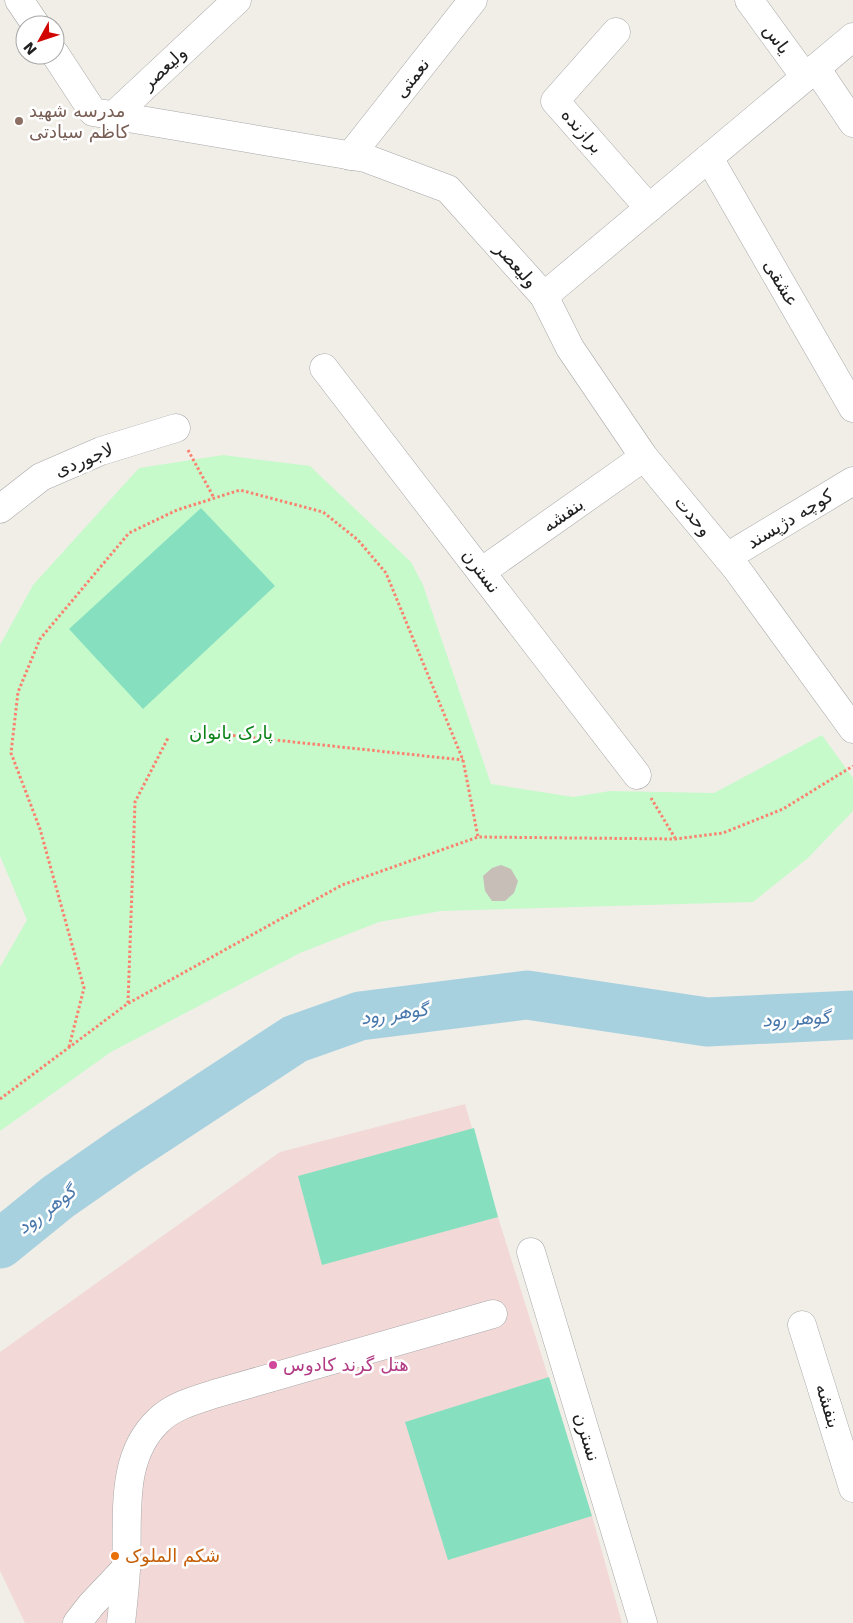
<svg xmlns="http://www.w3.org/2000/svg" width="853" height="1623" viewBox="0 0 853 1623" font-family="'DejaVu Sans',Vazirmatn,sans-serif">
	<rect width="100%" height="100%" fill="#f1eee8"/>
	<path fill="#f2d9d7" d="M465 1104 498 1217 592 1516 622 1623H25L0 1571V1352L280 1152Z"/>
	<path fill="#c6facb" d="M223 455 310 466 411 562 423 585 491 784 573 797 610 791 714 793 822 735 853 778V811L808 858 753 902 441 911 379 922 300 953 111 1052 0 1131V967L27 920 0 856V645L33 585 139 468Z"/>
	<g fill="#86e0c0">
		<path d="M201 508 275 586 143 709 69 629Z"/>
		<path d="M474 1128 498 1217 322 1265 298 1176Z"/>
		<path d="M549 1377 592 1516 448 1560 405 1422Z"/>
	</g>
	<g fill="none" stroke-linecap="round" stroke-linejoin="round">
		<path stroke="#a8d1df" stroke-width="49" d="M0 1244 58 1197 124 1151 295 1039 360 1016 527 995 707 1022 853 1015"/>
	</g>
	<path fill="#c6beb7" d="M501 865 511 869 518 881 514 893 505 901H492L485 891 483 876 492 868Z"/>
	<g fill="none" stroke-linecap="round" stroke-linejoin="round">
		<g stroke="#a8a8a8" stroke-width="29">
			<g id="minor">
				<path d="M19 0 36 25"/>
				<path d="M749 0 805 77"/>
				<path d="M616 32 555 101 649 208"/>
				<path d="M55 54 93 112 365 158 448 189 544 296 570 348 644 457 736 568 853 729"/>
				<path d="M816 68 853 123"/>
				<path d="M113 116 237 0"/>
				<path d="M350 156 473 0"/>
				<path d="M709 158 853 408"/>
				<path d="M544 296 853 37"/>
				<path d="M324 368 637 775"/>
				<path d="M0 509 41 477 101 451 176 428"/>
				<path d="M727 557 853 481"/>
				<path d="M481 572 644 457"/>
				<path d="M531 1252 643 1623"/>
				<path d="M802 1325 853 1488"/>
				<path d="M77 1623 91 1605 126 1568"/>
				<path d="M121 1623C123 1605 125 1587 126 1569 129 1519 118 1458 159 1420 173 1406 196 1400 214 1394L493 1314"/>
			</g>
		</g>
		<g stroke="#fb816f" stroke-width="3" stroke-dasharray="2.5 2.5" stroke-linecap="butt">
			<path d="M188 450 214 498"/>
			<path d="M228 735 463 760"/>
			<path d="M651 798 675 838"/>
			<path d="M128 1003 135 802 168 738"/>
			<path d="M69 1047 84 988 40 829 11 753 18 692 40 639 129 533 177 510 240 490 323 512 358 540 386 573 463 760 478 837"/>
			<path d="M0 1099 127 1004 342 885 478 837 675 839 723 833 783 809 853 766"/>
		</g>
		<use href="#minor" stroke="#fff" stroke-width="28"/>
	</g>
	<circle fill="#8d6e63" stroke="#fff" stroke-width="2" cx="19" cy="121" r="5"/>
	<circle fill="#d1479c" stroke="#fff" stroke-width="2" cx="273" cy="1365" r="5"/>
	<circle fill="#e8710a" stroke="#fff" stroke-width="2" cx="115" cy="1556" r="5"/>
	<g text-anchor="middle" stroke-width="5" stroke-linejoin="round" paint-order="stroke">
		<g font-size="18" fill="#212121" stroke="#fff">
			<text transform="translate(777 39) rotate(54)" y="6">یاس</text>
			<text transform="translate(164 68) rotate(-43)" y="6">ولیعصر</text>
			<text transform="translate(412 78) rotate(-52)" y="6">نعمتی</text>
			<text transform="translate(582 131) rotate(49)" y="6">برازنده</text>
			<text transform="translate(516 265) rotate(48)" y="6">ولیعصر</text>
			<text transform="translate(781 283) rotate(60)" y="6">عشقی</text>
			<text transform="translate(84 460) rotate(-22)" y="6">لاجوردی</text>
			<text transform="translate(563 515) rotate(-35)" y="6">بنفشه</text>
			<text transform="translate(693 516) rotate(50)" y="6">وحدت</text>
			<text transform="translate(790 519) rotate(-31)" y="6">کوچه دژپسند</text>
			<text transform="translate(481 571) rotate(53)" y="6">نسترن</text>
			<text transform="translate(828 1406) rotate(73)" y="6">بنفشه</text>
			<text transform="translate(587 1437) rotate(73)" y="6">نسترن</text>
		</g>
		<g font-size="18" fill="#785e54" stroke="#fff" text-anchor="start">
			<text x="29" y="117">مدرسه شهید<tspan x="29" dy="21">کاظم سیادتی</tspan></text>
		</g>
		<g font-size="18" fill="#0b8318" stroke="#fff">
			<text x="231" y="739">پارک بانوان</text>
		</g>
		<g font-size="18" fill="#b23c85" stroke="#fff" text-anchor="start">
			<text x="283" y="1371">هتل گرند کادوس</text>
		</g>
		<g font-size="18" fill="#c56008" stroke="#fff" text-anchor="start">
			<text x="125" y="1562">شکم الملوک</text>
		</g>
		<g font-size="19" font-style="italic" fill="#4877ab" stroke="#fff">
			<text transform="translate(394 1013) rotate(-8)" y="7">گوهر رود</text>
			<text transform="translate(796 1018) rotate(-3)" y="7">گوهر رود</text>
			<text transform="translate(46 1209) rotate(-37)" y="7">گوهر رود</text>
		</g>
	</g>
	<g transform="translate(40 40) rotate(230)"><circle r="24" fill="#ffffff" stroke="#a6a6a6"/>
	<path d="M0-4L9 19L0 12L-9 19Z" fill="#d20600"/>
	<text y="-8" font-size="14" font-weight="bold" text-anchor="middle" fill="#212121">N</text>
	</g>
</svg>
